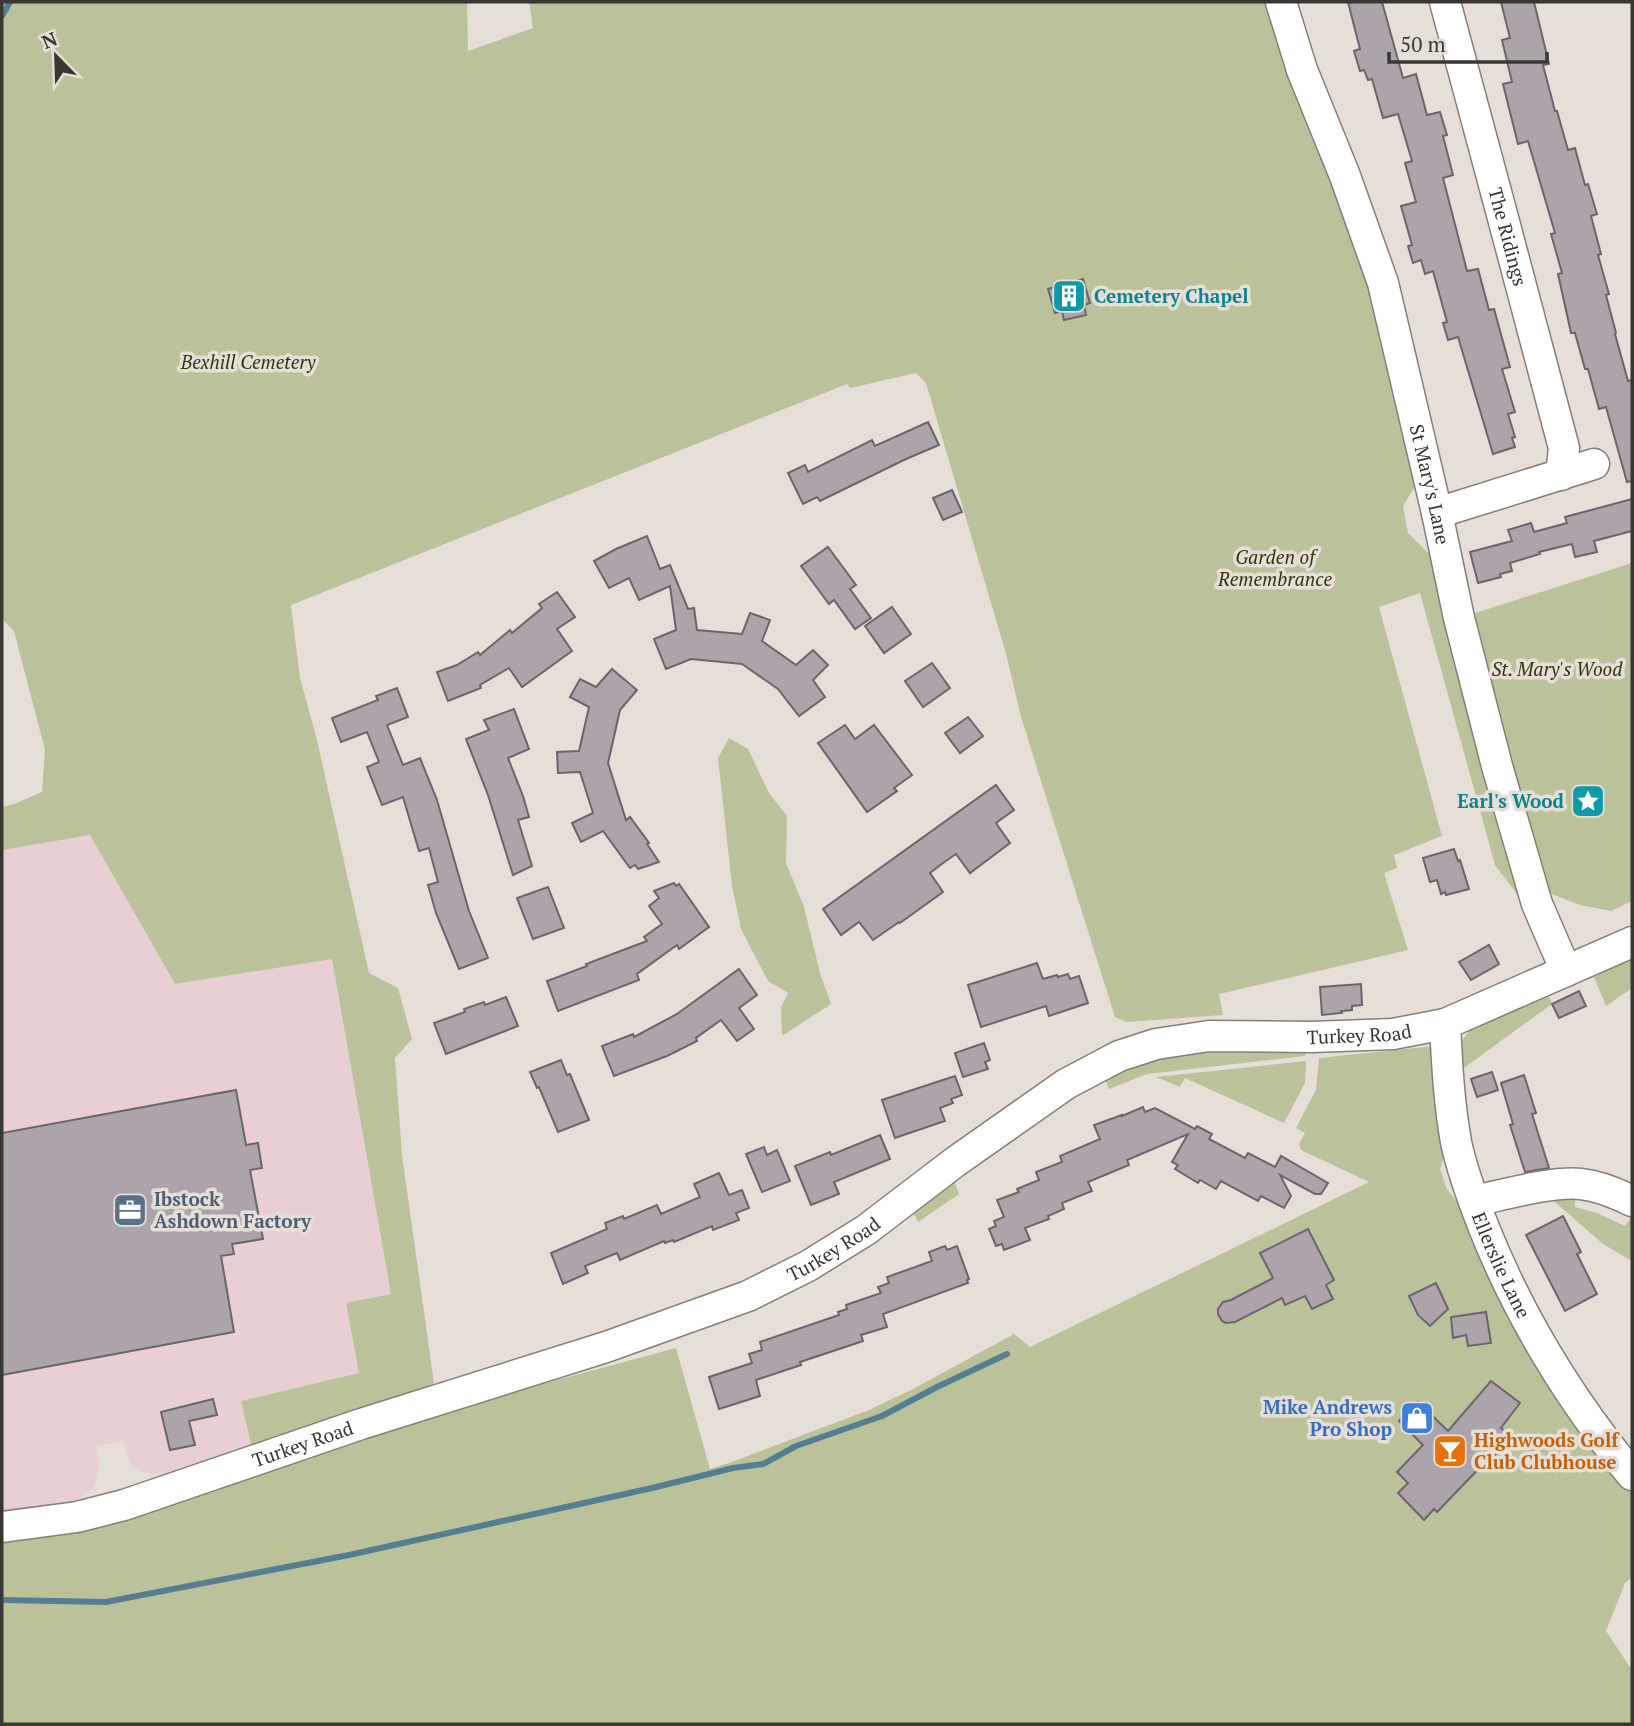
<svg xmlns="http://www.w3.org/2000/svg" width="1634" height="1726" viewBox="0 0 1634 1726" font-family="'PT Serif',serif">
	<rect width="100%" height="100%" fill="#e5dfd8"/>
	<path fill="#e9ced3" d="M90 835 175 984 332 958 391 1294 346 1303 359 1373 242 1401 252 1448 167 1475 143 1473 129 1461 123 1440 96 1447 99 1468 95 1485 72 1504 2 1517V850Z"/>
	<g fill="#bbc198">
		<path d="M2 2H467L468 51 533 28 529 2H1271L1374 290 1420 478 1403 506 1408 533 1439 564 1530 916 1514 890 1495 865 1420 593 1379 607 1442 836 1394 855 1397 868 1384 873 1408 950 1219 994 1223 1015 1126 1022 1115 1017 1021 717 1007 657 926 383 916 373 850 388 847 384 291 605 300 678 317 740 369 973 398 988 412 1039 395 1058 402 1155 434 1383 400 1400 252 1448 241 1401 359 1373 346 1303 391 1294 332 959 175 984 90 835 2 850V807L14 804 42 792 45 750 14 631 2 619Z"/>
		<path d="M1632 563V901L1611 911 1580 905 1544 891 1466 616Z"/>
		<path d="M729 738 748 749 769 793 787 816 786 863 804 907 820 973 831 1004 782 1036 781 1008 788 993 768 981 741 929 732 886 718 758Z"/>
		<path d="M1632 959V988L1606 1006 1594 977Z"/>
		<path d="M1549 997 1552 1004 1461 1070 1456 1053 1463 1039 1471 1029 1528 999Z"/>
		<path d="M1211 1045 1306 1051 1305 1056 1147 1074 1109 1089 1103 1074 1141 1058Z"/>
		<path d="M1435 1046 1448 1143 1440 1169 1447 1189 1475 1224 1632 1486V1577L1625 1583 1606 1631 1632 1670V1724H2V1536L464 1405 676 1348 710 1469 732 1462 869 1410 913 1389 1014 1334 1030 1347 1369 1182 1301 1150 1299 1144 1305 1133 1296 1128 1316 1090 1319 1058Z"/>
		<path d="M1306 1061 1305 1083 1284 1123 1185 1078 1180 1087 1156 1077Z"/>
		<path d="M952 1175 959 1194 918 1222 910 1206Z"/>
		<path d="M1576 1192 1575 1207 1597 1213 1625 1226 1632 1216V1261L1603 1244 1547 1195Z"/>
	</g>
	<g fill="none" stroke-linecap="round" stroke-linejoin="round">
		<g stroke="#567e92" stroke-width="6">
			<path d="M2 16 10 2"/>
			<path d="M2 1600 106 1602 349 1555 652 1488 733 1468 763 1464 796 1446 882 1416 937 1387 1007 1354"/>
		</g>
	</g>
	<g fill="#aca4aa" stroke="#6b656a" stroke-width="2">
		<path d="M1348 2H1382L1403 78 1416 74 1427 115 1440 112 1447 135 1443 136 1453 175 1443 178 1467 271 1478 269 1489 310 1494 309 1510 367 1502 369 1515 412 1508 414 1515 437 1512 438 1515 447 1493 454 1458 337 1448 340 1443 323 1447 322 1433 271 1425 274 1421 260 1413 263 1408 246 1412 245 1401 206 1416 202 1405 163 1412 161 1398 114 1383 118 1372 79 1368 80 1364 70 1360 71 1354 51 1360 49Z"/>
		<path d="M1501 2H1534L1549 64 1543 65 1555 111H1557L1568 150 1575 148 1585 185 1588 184 1597 214 1591 216 1601 254 1598 255 1609 294 1606 295 1616 333 1615 334 1628 381 1632 380V481L1627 482 1606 407 1599 409 1588 369H1585L1575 333H1571L1558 274 1562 273 1551 234 1555 233 1528 141 1518 144 1503 84 1512 82 1502 40 1510 38Z"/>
		<path d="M1083 279 1090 303 1084 305 1086 315 1064 320 1062 311 1055 313 1048 289Z"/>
		<path d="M928 422 939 445 906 459 820 501 817 497 803 504 788 473 805 465 808 472 872 440 875 446Z"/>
		<path d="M952 490 962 512 943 520 933 498Z"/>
		<path d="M1632 499V531L1594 541 1597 552 1575 557 1572 544 1539 552 1540 554 1510 563 1512 571 1500 574 1501 577 1478 583 1470 552 1512 541 1508 530 1531 523 1534 532 1567 523 1565 517Z"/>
		<path d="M647 536 660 569 670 565 688 609 694 608 697 630 742 634 750 613 770 620 762 641 796 665 813 650 828 665 813 680 825 697 799 716 778 689 742 664 691 659 666 669 654 639 676 630 670 586 639 600 629 578 609 588 594 561 616 549Z"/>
		<path d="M828 547 856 585 850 589 871 618 855 629 834 600 829 604 801 566Z"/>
		<path d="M557 592 575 617 557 629 572 651 522 687 509 668 480 685 481 688 448 701 437 672 457 665 478 652 480 655 510 630 512 633 542 608 539 604Z"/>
		<path d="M892 607 911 634 884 653 865 626Z"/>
		<path d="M932 663 950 688 923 707 905 681Z"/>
		<path d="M612 669 637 690 620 710 608 763 626 820 630 817 649 843 647 844 659 862 638 869 635 865 630 868 603 831 581 842 572 823 593 813 580 772 558 773 557 752 579 751 589 707 570 697 580 679 596 687Z"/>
		<path d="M397 688 408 717 387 725 403 765 420 758 437 800 469 911 488 958 459 969 436 913 428 885 438 882 429 848 419 851 403 797 382 805 367 767 379 762 367 732 341 742 332 718 378 700 376 696Z"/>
		<path d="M514 709 529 749 508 758 523 796 529 817 518 820 532 866 513 875 488 795 466 739 489 730 484 720Z"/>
		<path d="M968 717 983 736 960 753 945 733Z"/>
		<path d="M845 725 855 739 874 725 912 775 894 788 897 791 867 812 818 743Z"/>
		<path d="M996 785 1014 810 996 823 1010 843 970 873 956 854 943 863 930 873 943 892 900 923 899 922 873 940 859 922 841 935 823 909Z"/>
		<path d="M1454 849 1458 861 1460 860 1469 889 1446 895 1445 892 1441 894 1437 880 1430 882 1423 858Z"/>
		<path d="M674 883 676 886 679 884 709 927 679 949 677 945 637 974 639 980 558 1011 547 981 587 966 586 964 647 941 644 937 662 924 649 906 659 898 654 891Z"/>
		<path d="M548 887 564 928 533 939 517 898Z"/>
		<path d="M1489 945 1499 964 1471 980 1459 962Z"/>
		<path d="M1037 963 1043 979 1057 975 1058 977 1068 974 1070 979 1079 976 1088 1003 1049 1016 1046 1006 981 1027 968 985Z"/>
		<path d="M739 969 757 995 739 1008 754 1029 737 1041 721 1020 696 1038 697 1041 667 1056 614 1076 602 1046 633 1034 634 1037 677 1014Z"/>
		<path d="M1361 984 1362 1005 1352 1006V1010L1341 1011 1342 1013 1322 1015 1320 987Z"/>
		<path d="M1579 991 1586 1006 1559 1018 1552 1004Z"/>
		<path d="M506 997 518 1026 446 1054 434 1023 465 1012 464 1009 484 1002 485 1005Z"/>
		<path d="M984 1043 990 1060 985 1062 988 1069 963 1077 955 1053Z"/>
		<path d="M561 1060 567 1075 570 1074 589 1120 558 1132 539 1087 537 1088 530 1072Z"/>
		<path d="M1492 1072 1498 1090 1477 1097 1471 1079Z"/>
		<path d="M1524 1075 1536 1113 1532 1114 1549 1168 1525 1172 1510 1125 1513 1124 1501 1083Z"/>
		<path d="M955 1076 962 1095 951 1099 953 1103 940 1108 945 1121 895 1138 882 1100Z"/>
		<path d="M236 1090 246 1145 258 1143 262 1168 250 1170 263 1239 232 1244 234 1254 221 1256 234 1332 2 1375V1133Z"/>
		<path d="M1143 1107 1145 1112 1155 1108 1195 1129 1197 1126 1212 1134 1209 1139 1245 1158 1248 1153 1275 1167 1281 1156 1328 1183 1321 1194H1315L1280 1175 1291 1196 1284 1208 1261 1196 1258 1201 1221 1181 1216 1189 1200 1180 1198 1183 1175 1169 1178 1165 1172 1162 1188 1134 1127 1160 1129 1165 1088 1182 1092 1191 1062 1203 1064 1209 1048 1216 1049 1219 1025 1228 1030 1240 1004 1250 1002 1244 996 1246 989 1229 996 1226 994 1221 1004 1217 997 1200 1019 1192 1017 1189 1039 1180 1036 1172 1062 1162 1060 1156 1100 1139 1094 1125 1122 1115V1116Z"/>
		<path d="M880 1135 890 1159 834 1182 839 1194 811 1205 795 1166 830 1152 831 1155Z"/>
		<path d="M764 1147 767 1155 777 1150 790 1181 762 1192 746 1154Z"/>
		<path d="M719 1173 729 1195 742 1190 749 1208 736 1213 739 1220 713 1230 712 1226 674 1242 673 1240 665 1243 664 1241 620 1260 617 1253 585 1266 588 1273 563 1284 551 1253 607 1229 605 1223 623 1216 624 1219 657 1205 661 1214 700 1197 694 1184Z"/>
		<path d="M1563 1216 1581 1252 1577 1254 1597 1294 1565 1311 1526 1235Z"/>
		<path d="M1308 1229 1334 1280 1326 1285 1333 1299 1312 1309 1305 1296 1285 1305 1282 1298 1235 1322 1226 1323 1222 1321 1218 1314V1309L1223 1302 1231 1300 1273 1278 1260 1253Z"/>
		<path d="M945 1246 947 1250 957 1246 969 1279 967 1280 968 1283 883 1314 887 1327 861 1335 863 1341 800 1362 801 1365 756 1380 760 1396 719 1409 709 1377 752 1363 749 1354 762 1350 760 1342 839 1315 838 1312 847 1309 846 1305 881 1293 878 1287 889 1283 887 1277 932 1261 929 1252Z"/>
		<path d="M1436 1283 1448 1309 1430 1326 1418 1315 1409 1296Z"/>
		<path d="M1486 1312 1491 1343 1468 1346 1466 1335 1453 1338 1451 1317Z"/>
		<path d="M1491 1381 1520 1403 1501 1428 1511 1437 1491 1460 1489 1458 1437 1512 1434 1509 1424 1520 1398 1493 1408 1483 1397 1472 1423 1445 1399 1421 1418 1402 1448 1431Z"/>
		<path d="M213 1399 217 1415 189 1421 195 1445 170 1450 161 1412Z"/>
	</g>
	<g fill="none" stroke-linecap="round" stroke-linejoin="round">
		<g stroke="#847f78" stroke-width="33">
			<g id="minor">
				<path id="s1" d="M1281 2 1302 70 1345 176 1383 283 1437 513 1459 618 1497 766 1537 904 1566 971"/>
				<path id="s2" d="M1445 2 1503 218 1564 448 1561 475"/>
				<path d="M1437 513 1594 464"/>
				<path id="s3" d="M1445 1024C1447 1064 1449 1103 1456 1142 1462 1171 1473 1200 1484 1228 1520 1318 1571 1401 1632 1475"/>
				<path d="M1474 1201C1503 1195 1552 1181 1581 1184 1599 1186 1616 1193 1632 1201"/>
				<path id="s4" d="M2 1527 77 1517 124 1505 361 1424 606 1347 748 1296 808 1266 866 1230 955 1162 1066 1084 1119 1056 1156 1044 1209 1036 1312 1037 1393 1034 1445 1024 1632 942"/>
			</g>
		</g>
		<use href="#minor" stroke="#fff" stroke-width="30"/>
	</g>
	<defs>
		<g id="building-square" transform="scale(1.75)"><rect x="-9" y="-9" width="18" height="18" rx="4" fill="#0f9aa8" stroke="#e5dfd8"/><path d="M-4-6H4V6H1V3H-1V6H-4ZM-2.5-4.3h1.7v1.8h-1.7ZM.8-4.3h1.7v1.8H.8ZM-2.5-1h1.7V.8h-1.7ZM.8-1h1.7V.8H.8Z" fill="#fff"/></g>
		<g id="sight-square" transform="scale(1.75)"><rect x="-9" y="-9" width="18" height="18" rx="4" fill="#0f9aa8" stroke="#e5dfd8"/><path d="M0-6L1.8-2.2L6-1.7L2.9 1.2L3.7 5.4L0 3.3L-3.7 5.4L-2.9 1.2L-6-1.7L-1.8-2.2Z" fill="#fff"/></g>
		<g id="office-square" transform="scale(1.75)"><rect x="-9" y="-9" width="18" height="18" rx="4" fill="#5c6f8a" stroke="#e5dfd8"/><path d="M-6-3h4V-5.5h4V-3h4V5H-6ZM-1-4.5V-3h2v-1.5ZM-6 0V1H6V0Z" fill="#fff"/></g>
		<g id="shop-square" transform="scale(1.75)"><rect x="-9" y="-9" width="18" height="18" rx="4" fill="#3f7fe0" stroke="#e5dfd8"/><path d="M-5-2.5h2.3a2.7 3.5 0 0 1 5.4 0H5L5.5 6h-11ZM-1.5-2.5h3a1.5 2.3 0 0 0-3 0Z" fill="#fff"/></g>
		<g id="bar-square" transform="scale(1.75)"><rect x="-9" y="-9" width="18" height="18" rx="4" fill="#e8710a" stroke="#e5dfd8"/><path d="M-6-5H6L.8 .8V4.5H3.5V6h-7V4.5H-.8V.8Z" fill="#fff"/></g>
	</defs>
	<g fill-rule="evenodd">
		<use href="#building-square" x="1069" y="296"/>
		<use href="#sight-square" x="1588" y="801"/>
		<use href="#office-square" x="130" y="1210"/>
		<use href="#shop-square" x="1417" y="1418"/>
		<use href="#bar-square" x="1450" y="1451"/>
	</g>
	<g text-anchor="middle" stroke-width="7" stroke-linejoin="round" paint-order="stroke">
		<g font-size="19" fill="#393734" stroke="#e5dfd8">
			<text dy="7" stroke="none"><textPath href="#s2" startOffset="243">The Ridings</textPath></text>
			<text dy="7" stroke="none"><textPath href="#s1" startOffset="506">St Mary's Lane</textPath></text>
			<text dy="7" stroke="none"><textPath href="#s4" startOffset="1468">Turkey Road</textPath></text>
			<text dy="7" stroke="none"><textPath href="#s4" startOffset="880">Turkey Road</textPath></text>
			<text dy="7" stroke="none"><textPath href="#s3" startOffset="250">Ellerslie Lane</textPath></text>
			<text dy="7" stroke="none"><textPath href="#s4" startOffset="313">Turkey Road</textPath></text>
		</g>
		<g font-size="19" font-weight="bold" fill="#0d838f" stroke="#e5dfd8" text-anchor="start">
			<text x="1094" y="303">Cemetery Chapel</text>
			<text x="1564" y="808" text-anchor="end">Earl's Wood</text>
		</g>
		<g font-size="19" font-style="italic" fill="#32360a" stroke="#e5dfd8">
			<text x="248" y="369">Bexhill Cemetery</text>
			<text x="1275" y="564">Garden of<tspan x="1275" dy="22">Remembrance</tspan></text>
			<text x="1557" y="676">St. Mary's Wood</text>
		</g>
		<g font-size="19" font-weight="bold" fill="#4e5e75" stroke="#e5dfd8" text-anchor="start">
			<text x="154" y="1206">Ibstock<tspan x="154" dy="22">Ashdown Factory</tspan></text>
		</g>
		<g font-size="19" font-weight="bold" fill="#366cbe" stroke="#e5dfd8" text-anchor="end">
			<text x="1392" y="1414">Mike Andrews<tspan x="1392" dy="22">Pro Shop</tspan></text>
		</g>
		<g font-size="19" font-weight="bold" fill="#c56008" stroke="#e5dfd8" text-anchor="start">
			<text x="1474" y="1447">Highwoods Golf<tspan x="1474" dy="22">Club Clubhouse</tspan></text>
		</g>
	</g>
	<rect width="1634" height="1726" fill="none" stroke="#393734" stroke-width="7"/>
	<g transform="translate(56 56) rotate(337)" stroke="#e5dfd8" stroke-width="5" paint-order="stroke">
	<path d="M0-5L12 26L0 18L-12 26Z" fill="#393734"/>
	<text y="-10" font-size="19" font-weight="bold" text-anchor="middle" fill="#393734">N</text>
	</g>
	<path d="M1389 52v10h158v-10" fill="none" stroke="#393734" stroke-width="3.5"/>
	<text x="1400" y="52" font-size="21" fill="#393734" stroke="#e5dfd8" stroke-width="5" paint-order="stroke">50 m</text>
</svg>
